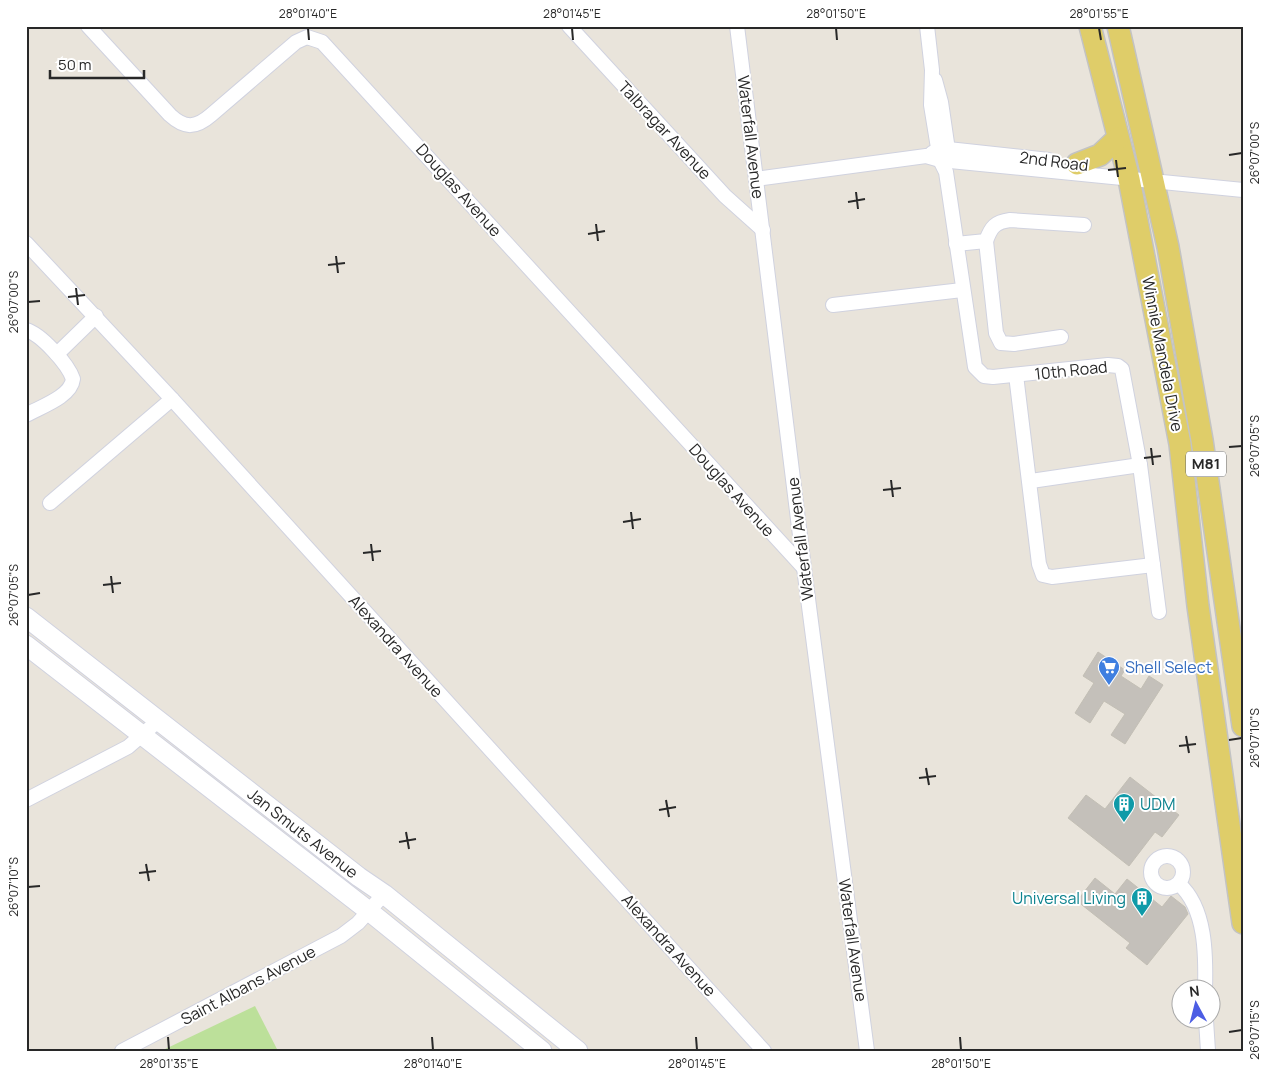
<svg xmlns="http://www.w3.org/2000/svg" width="1269" height="1077" viewBox="0 0 1269 1077" font-family="Manrope,sans-serif">
	<rect width="100%" height="100%" fill="#e9e4db"/>
	<path fill="#bce09a" d="M255 1006 278 1051H161Z"/>
	<g fill="#c4c0ba" stroke="#c3bfb5">
		<path d="M1098 652 1125 670 1121 676 1141 689 1149 676 1163 685 1125 744 1111 735 1125 714 1104 701 1090 723 1075 713 1094 683 1083 676Z"/>
		<path d="M1130 777 1179 815 1162 837 1155 832 1129 866 1068 818 1086 795 1105 809Z"/>
		<path d="M1095 878 1115 894 1127 879 1162 907 1171 896 1185 907 1188 914 1147 965 1126 948 1130 943 1077 901Z"/>
	</g>
	<g fill="none" stroke-linecap="round" stroke-linejoin="round">
		<g stroke="#d0d2df" stroke-width="16">
			<g id="street">
				<path d="M88 26 170 115C185 129 196 128 211 115L296 42 307 37 322 42 804 568"/>
				<path d="M569 26 725 196 763 230"/>
				<path d="M737 26 804 568 867 1051"/>
				<path d="M927 26 932 70 931 105 940 160 946 172 975 367 984 376 993 377 1108 365 1118 366 1122 369 1140 465 1159 612"/>
				<path d="M935 80 941 102 949 157"/>
				<path d="M932 153 938 150 948 149 1049 160"/>
				<path d="M756 179 926 156 940 160 1243 190"/>
				<path d="M986 241 996 333 1001 343 1014 344 1061 337"/>
				<path d="M26 243 172 399 764 1051"/>
				<path d="M956 244 986 241C991 227 995 222 1010 220L1084 225"/>
				<path d="M833 305 962 290"/>
				<path d="M26 330C41 334 68 364 73 379 71 397 40 407 26 415"/>
				<path d="M57 354 96 316"/>
				<path d="M1016 375 1039 564 1043 575 1052 577 1153 565"/>
				<path d="M1031 481 1140 465"/>
				<path d="M50 503 172 399"/>
				<path d="M26 800 128 747 158 721"/>
				<circle cx="1167" cy="872" r="16"/>
				<path d="M1179 884C1206 908 1206 955 1205 990"/>
				<path d="M1206 1020 1208 1051"/>
				<path d="M122 1051 341 936 358 923 384 894"/>
			</g>
		</g>
		<g stroke="#d0d2df" stroke-width="21">
			<g id="secondary">
				<path d="M26 617 359 877 384 894 578 1051"/>
				<path d="M26 645 370 912 542 1051"/>
			</g>
		</g>
		<g stroke="#c3c3c3" stroke-width="24">
			<g id="primary">
				<path d="M1090 26 1129 179 1180 444 1198 606 1243 923"/>
				<path d="M1118 26 1168 247 1202 440 1243 726"/>
				<path d="M1077 164 1100 155 1118 138"/>
			</g>
		</g>
		<use href="#street" stroke="#fff" stroke-width="14"/>
		<use href="#secondary" stroke="#fff" stroke-width="19"/>
		<use href="#primary" stroke="#dfcd69" stroke-width="21"/>
	</g>
	<path fill="none" stroke="#282828" stroke-width="2" d="M308 28 309 40M572 28 573 40M836 28 837 40M1099 28 1101 40M1229 155 1242 153M1116 160 1118 177M1108 170 1126 168M856 192 858 209M848 202 865 199M596 224 598 241M588 234 605 231M336 256 338 273M328 265 345 263M76 288 78 305M68 297 85 295M28 302 40 301M1229 447 1242 446M1151 448 1153 465M1144 458 1161 456M891 480 893 497M883 490 901 488M631 512 633 529M623 522 641 519M371 544 373 561M363 553 381 551M111 576 113 593M103 585 121 583M28 595 40 593M1186 736 1189 753M1229 740 1242 738M1179 746 1196 744M926 768 929 785M919 778 936 776M666 800 669 817M659 810 676 807M406 832 409 849M399 842 416 839M146 864 149 881M139 873 156 871M28 887 40 886M1229 1032 1242 1030M168 1037 169 1050M432 1037 433 1050M696 1037 697 1050M960 1037 961 1050"/>
	<defs>
		<g id="supermarket-pin" transform="scale(1.125)"><path d="M0 17L-7.5 6A9.5 9.5 0 1 1 7.5 6Z" fill="#3f7fe0" stroke="#fff"/><path d="M-6-5.5h2.5l.6 2H6L4.5 2H-2.5L-4.4-4H-6ZM-1.5 3.2a1.3 1.3 0 1 0 .1 0ZM3 3.2a1.3 1.3 0 1 0 .1 0Z" fill="#fff"/></g>
		<g id="building-pin" transform="scale(1.125)"><path d="M0 17L-7.5 6A9.5 9.5 0 1 1 7.5 6Z" fill="#0f9aa8" stroke="#fff"/><path d="M-4-6H4V6H1V3H-1V6H-4ZM-2.5-4.3h1.7v1.8h-1.7ZM.8-4.3h1.7v1.8H.8ZM-2.5-1h1.7V.8h-1.7ZM.8-1h1.7V.8H.8Z" fill="#fff"/></g>
	</defs>
	<g fill-rule="evenodd">
		<use href="#supermarket-pin" x="1109" y="667"/>
		<use href="#building-pin" x="1124" y="804"/>
		<use href="#building-pin" x="1142" y="898"/>
	</g>
	<g text-anchor="middle" stroke-width="4" stroke-linejoin="round" paint-order="stroke">
		<rect fill="#fff" stroke="#686868" stroke-width="1" x="1186" y="451.5" width="40" height="25" rx="4"/>
		<g font-size="15" font-weight="bold" fill="#282828">
			<text x="1206" y="469">M81</text>
		</g>
		<g font-size="16" fill="#282828" stroke="#fff">
			<text transform="translate(665 130) rotate(47)" y="6">Talbragar Avenue</text>
			<text transform="translate(751 137) rotate(83)" y="6">Waterfall Avenue</text>
			<text transform="translate(1054 161) rotate(7)" y="6">2nd Road</text>
			<text transform="translate(459 190) rotate(48)" y="6">Douglas Avenue</text>
			<text transform="translate(1163 354) rotate(79)" y="6">Winnie Mandela Drive</text>
			<text transform="translate(1071 370) rotate(-6)" y="6">10th Road</text>
			<text transform="translate(732 490) rotate(48)" y="6">Douglas Avenue</text>
			<text transform="translate(800 539) rotate(-97)" y="6">Waterfall Avenue</text>
			<text transform="translate(396 646) rotate(48)" y="6">Alexandra Avenue</text>
			<text transform="translate(303 833) rotate(38)" y="6">Jan Smuts Avenue</text>
			<text transform="translate(853 940) rotate(82)" y="6">Waterfall Avenue</text>
			<text transform="translate(669 945) rotate(48)" y="6">Alexandra Avenue</text>
			<text transform="translate(248 985) rotate(-28)" y="6">Saint Albans Avenue</text>
		</g>
		<g font-size="16" fill="#366cbe" stroke="#fff" text-anchor="start">
			<text x="1125" y="673">Shell Select</text>
		</g>
		<g font-size="16" fill="#0d838f" stroke="#fff" text-anchor="start">
			<text x="1140" y="810">UDM</text>
			<text x="1126" y="904" text-anchor="end">Universal Living</text>
		</g>
	</g>
	<rect width="1269" height="1077" fill="none" stroke="#ffffff" stroke-width="55"/>
	<g transform="translate(1196 1004) rotate(353)"><circle r="24" fill="#ffffff" stroke="#a9a9a9"/>
	<path d="M0-4L9 19L0 12L-9 19Z" fill="#4c5de4"/>
	<text y="-8" font-size="14" font-weight="bold" text-anchor="middle" fill="#282828">N</text>
	</g>
	<path d="M50 70v8h94v-8" fill="none" stroke="#282828" stroke-width="2.5"/>
	<text x="58" y="70" font-size="15" fill="#282828" stroke="#ffffff" stroke-width="4" paint-order="stroke">50 m</text>
	<rect x="28" y="28" width="1214" height="1022" fill="none" stroke="#282828" stroke-width="2"/>
	<g font-size="12" text-anchor="middle" fill="#282828">
		<text x="308" y="18">28°01'40"E</text>
		<text x="572" y="18">28°01'45"E</text>
		<text x="836" y="18">28°01'50"E</text>
		<text x="1099" y="18">28°01'55"E</text>
		<text transform="translate(1255 153) rotate(-90)" y="4">26°07'00"S</text>
		<text transform="translate(14 302) rotate(-90)" y="4">26°07'00"S</text>
		<text transform="translate(1255 446) rotate(-90)" y="4">26°07'05"S</text>
		<text transform="translate(14 595) rotate(-90)" y="4">26°07'05"S</text>
		<text transform="translate(1255 738) rotate(-90)" y="4">26°07'10"S</text>
		<text transform="translate(14 887) rotate(-90)" y="4">26°07'10"S</text>
		<text transform="translate(1255 1030) rotate(-90)" y="4">26°07'15"S</text>
		<text x="169" y="1068">28°01'35"E</text>
		<text x="433" y="1068">28°01'40"E</text>
		<text x="697" y="1068">28°01'45"E</text>
		<text x="961" y="1068">28°01'50"E</text>
	</g>
</svg>
